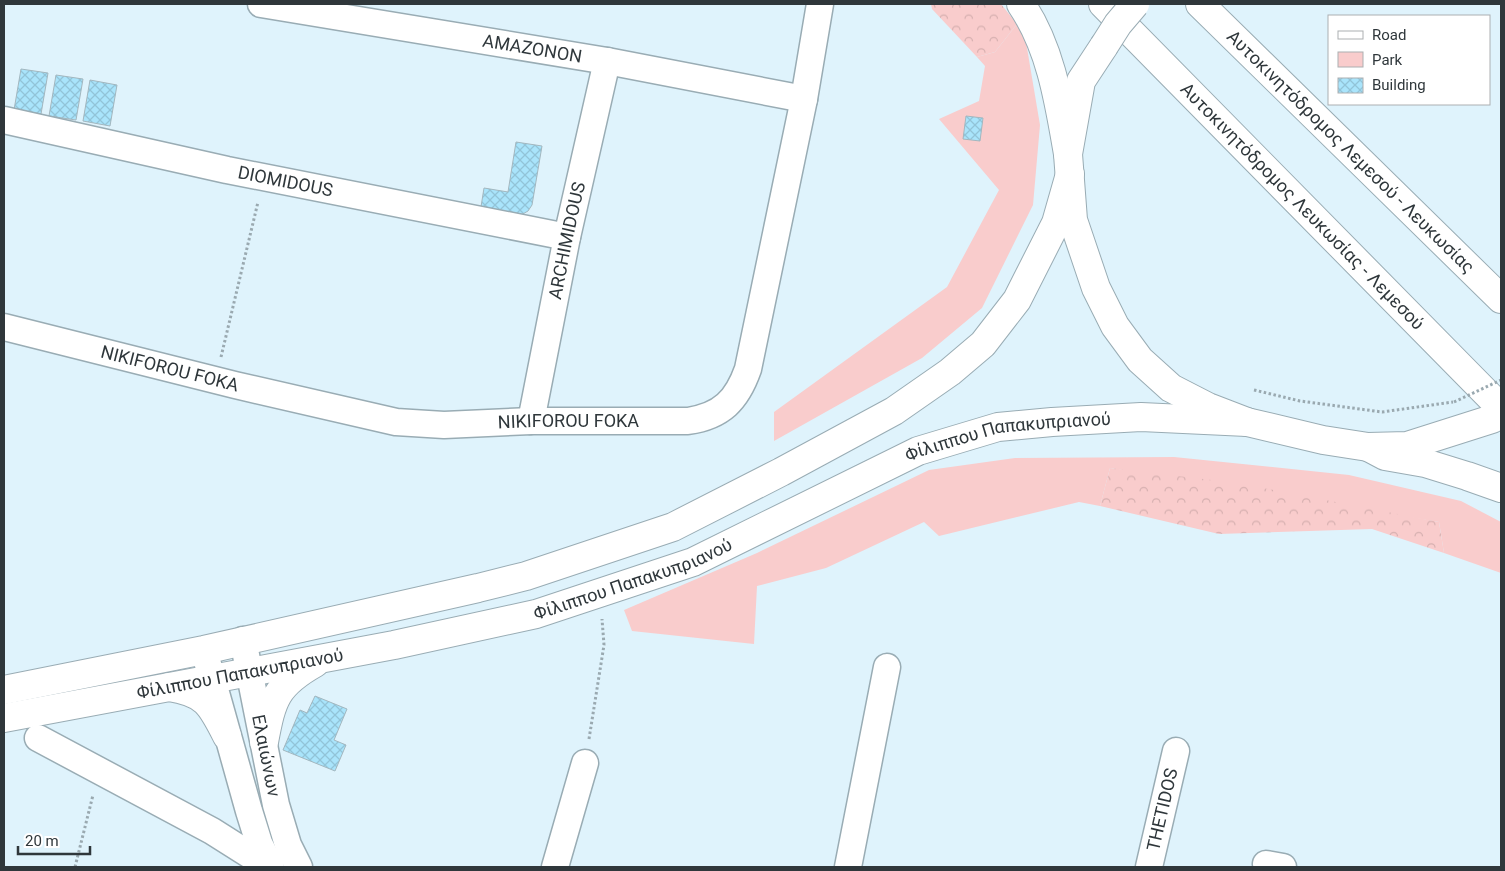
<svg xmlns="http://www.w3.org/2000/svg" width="1505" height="871" viewBox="0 0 1505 871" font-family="Roboto,sans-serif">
	<defs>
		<pattern id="forest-crowns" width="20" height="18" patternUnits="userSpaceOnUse" patternTransform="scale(1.25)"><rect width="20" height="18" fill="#f9cccc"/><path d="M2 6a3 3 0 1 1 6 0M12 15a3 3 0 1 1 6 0" fill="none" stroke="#d6b0b0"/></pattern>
		<pattern id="building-cross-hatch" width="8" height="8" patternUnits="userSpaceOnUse" patternTransform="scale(1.25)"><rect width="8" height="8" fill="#a9e4fb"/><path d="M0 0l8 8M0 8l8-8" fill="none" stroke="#92c4d8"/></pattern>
	</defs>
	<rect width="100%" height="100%" fill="#dff3fc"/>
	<g fill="#f9cccc">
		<path d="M1017 24 1026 42 1040 125 1033 205 982 308 922 358 774 441V412L947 287 999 190 939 119 979 101 985 66 977 57 995 52Z"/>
		<path d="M1174 457 1349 475 1461 501 1501 522V573L1444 553 1439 522 1110 468 1100 506 1079 502 939 536 924 522 826 568 757 586 754 644 632 631 624 610 757 553 929 470 1015 458Z"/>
	</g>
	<g fill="url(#forest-crowns)">
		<path d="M931 4H1001L1017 24 995 52 977 57 932 9Z"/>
		<path d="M1110 468 1237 483 1439 522 1444 553 1372 529 1219 534 1100 506Z"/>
	</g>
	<g fill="url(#building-cross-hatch)" stroke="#a3b7bf">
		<path d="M21 69 48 73 41 114 14 110Z"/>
		<path d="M56 75 83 79 76 120 49 116Z"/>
		<path d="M90 80 117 85 110 126 83 121Z"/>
		<path d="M966 116 983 118 980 141 963 139Z"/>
		<path d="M516 142 542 146 532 205 528 211 521 215 480 213 484 188 508 192Z"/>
		<path d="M315 696 347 709 334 740 346 745 335 771 283 750 300 710 307 713Z"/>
	</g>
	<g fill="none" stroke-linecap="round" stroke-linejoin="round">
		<g stroke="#99acb4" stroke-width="29">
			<g id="street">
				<path id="s1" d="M261 4 607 61 804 99"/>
				<path id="s2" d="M4 120 227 170 567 237"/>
				<path id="s3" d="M4 327 235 385 396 422 444 425 531 421H688C722 416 737 400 748 369L804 99 820 4"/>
				<path id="s4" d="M531 421 567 237 607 61"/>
				<path id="s5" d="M243 640 276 805 288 845 299 867"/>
				<path d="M204 650 249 811 259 843 271 867"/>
				<path d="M38 738 212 831 269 867"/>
				<path d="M1266 864 1283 867"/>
				<path d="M555 867 585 763"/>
				<path d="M848 867 887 667"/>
				<path id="s6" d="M1149 867 1176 751"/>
			</g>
		</g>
		<g stroke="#99acb4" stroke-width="30">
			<g id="secondary">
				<path d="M1104 46 1081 81 1068 154 1073 220 1096 288 1115 326 1140 360 1171 388 1208 407 1247 422 1323 440 1368 447 1407 446 1492 419 1501 414"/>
				<path d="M169 687C206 693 211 704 227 736"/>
				<path d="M4 690 204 650 478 588 526 576 673 527 781 472 894 411 950 372 983 344 1017 300 1056 223 1070 174"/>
				<path id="s7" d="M4 718 394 645 536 614 693 562 918 451 998 427 1052 422 1141 417 1247 422"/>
				<path d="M264 742C272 699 276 685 315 663"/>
			</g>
		</g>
		<g stroke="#99acb4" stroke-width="30">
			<g id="highway">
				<path d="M1021 4C1051 48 1059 102 1068 154"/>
				<path id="s8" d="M1103 4 1501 408"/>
				<path id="s9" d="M1200 4 1501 299"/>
				<path d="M1368 447 1385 456 1425 463 1467 476 1501 488"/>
			</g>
		</g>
		<g stroke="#9aa9b0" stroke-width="3" stroke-dasharray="2.5 2.5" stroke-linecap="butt">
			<path d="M221 357 258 202"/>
			<path d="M1254 390 1300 401 1382 412 1453 402"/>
			<path d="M589 739 604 645 602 619"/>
			<path d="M75 867 93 795"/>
		</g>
		<use href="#street" stroke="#fff" stroke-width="26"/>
		<use href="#secondary" stroke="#fff" stroke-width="28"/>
		<use href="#highway" stroke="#fff" stroke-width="28"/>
		<g stroke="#99acb4" stroke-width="30" stroke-linecap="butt">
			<path id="secondary-bridge" d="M1104 46 1118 24 1135 4"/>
		</g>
		<path stroke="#9aa9b0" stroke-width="3" stroke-dasharray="2.5 2.5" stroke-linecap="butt" d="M1454 402 1501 380"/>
		<use href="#secondary-bridge" stroke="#fff" stroke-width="28"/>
	</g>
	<g text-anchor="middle" stroke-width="5" stroke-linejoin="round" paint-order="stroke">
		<g font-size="18" fill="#2f373b" stroke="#fff">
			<text dy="6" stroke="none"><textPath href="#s1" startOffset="275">AMAZONON</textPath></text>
			<text dy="6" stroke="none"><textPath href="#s9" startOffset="211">Αυτοκινητόδρομος Λεμεσού - Λευκωσίας</textPath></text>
			<text dy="6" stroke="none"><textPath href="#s2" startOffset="288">DIOMIDOUS</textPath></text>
			<text dy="6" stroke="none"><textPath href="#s8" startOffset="284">Αυτοκινητόδρομος Λευκωσίας - Λεμεσού</textPath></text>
			<text dy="6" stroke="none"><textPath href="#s4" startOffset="184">ARCHIMIDOUS</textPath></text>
			<text dy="6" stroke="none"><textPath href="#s3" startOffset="171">NIKIFOROU FOKA</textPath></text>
			<text dy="6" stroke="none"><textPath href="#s3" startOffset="576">NIKIFOROU FOKA</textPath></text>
			<text dy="6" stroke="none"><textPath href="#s7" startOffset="1050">Φίλιππου Παπακυπριανού</textPath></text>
			<text dy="6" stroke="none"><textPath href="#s7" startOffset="645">Φίλιππου Παπακυπριανού</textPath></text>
			<text dy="6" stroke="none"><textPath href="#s7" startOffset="240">Φίλιππου Παπακυπριανού</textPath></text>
			<text dy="6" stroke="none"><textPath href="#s5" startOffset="118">Ελαιώνων</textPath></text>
			<text dy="6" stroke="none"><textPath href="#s6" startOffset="59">THETIDOS</textPath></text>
		</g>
	</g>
	<rect width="1505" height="871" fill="none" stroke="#2f373b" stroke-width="10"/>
	<rect x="1328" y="15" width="162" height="90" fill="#ffffff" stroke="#acafb1"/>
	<rect x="1338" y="31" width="25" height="8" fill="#ffffff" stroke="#acafb1"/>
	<text x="1372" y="40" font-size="15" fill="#2f373b">Road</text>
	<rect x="1338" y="52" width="25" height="15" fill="#f9cccc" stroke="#acafb1"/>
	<text x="1372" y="65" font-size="15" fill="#2f373b">Park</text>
	<rect x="1338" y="78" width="25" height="15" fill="url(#building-cross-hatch)" stroke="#acafb1"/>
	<text x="1372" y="90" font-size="15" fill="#2f373b">Building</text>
	<path d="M18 846v8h72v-8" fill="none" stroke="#2f373b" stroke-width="2.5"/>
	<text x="25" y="846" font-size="15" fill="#2f373b" stroke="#ffffff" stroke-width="4" paint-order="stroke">20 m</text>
</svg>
